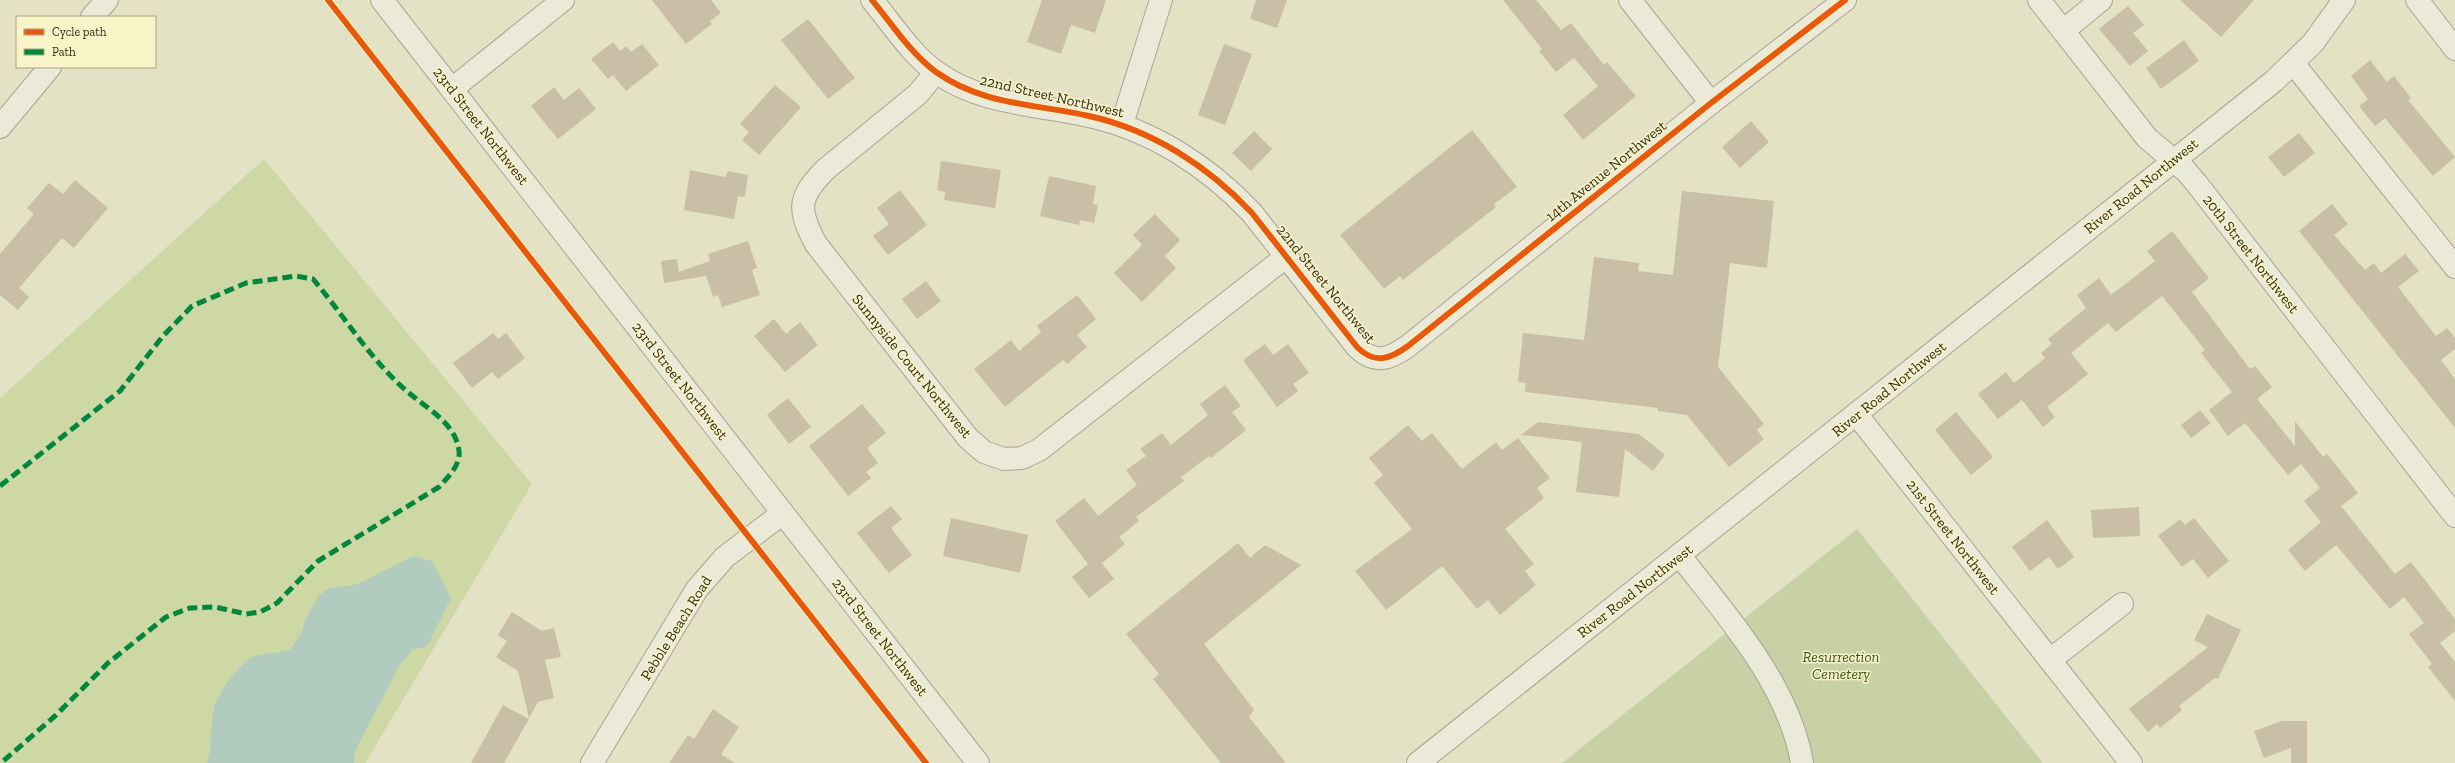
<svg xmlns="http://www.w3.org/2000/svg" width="2455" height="763" viewBox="0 0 2455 763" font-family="'Zilla Slab',serif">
	<rect width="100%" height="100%" fill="#e4e2c5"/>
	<path fill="#cdd8a5" d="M264 159 532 484 365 763H0V398Z"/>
	<path fill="#c8d1a6" d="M1857 529 2043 763H1562Z"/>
	<path fill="#b2cbbf" d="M413 556 432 561 451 598 429 643 425 647 412 650 398 668 355 751 354 763H207C213 745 210 727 214 708 216 696 242 660 254 656 266 653 279 653 290 650L302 632 306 618 319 595 328 589 358 584Z"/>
	<g fill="#c8bfa6">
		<path d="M652 0H711L721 13 710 21 712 24 686 44Z"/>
		<path d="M1042 0H1106L1095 33 1071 25 1061 54 1027 42Z"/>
		<path d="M1256 0H1287L1277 28 1250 19Z"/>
		<path d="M1503 0H1536L1561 30 1571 23 1604 65 1607 62 1636 96 1583 140 1563 115 1598 86 1574 58 1556 72 1539 51 1542 49Z"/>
		<path d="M2180 0H2254L2221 37Z"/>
		<path d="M2128 6 2144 25 2133 33 2148 51 2130 66 2099 29Z"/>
		<path d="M808 19 855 78 828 99 781 40Z"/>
		<path d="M2184 40 2199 61 2161 89 2146 68Z"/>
		<path d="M613 42 620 51 626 46 631 52 642 44 659 65 626 91 613 75 608 79 591 59Z"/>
		<path d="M1224 44 1252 54 1225 125 1198 115Z"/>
		<path d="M2370 60 2387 82 2394 76 2411 98 2408 100 2455 157 2433 176 2385 118 2375 126 2359 106 2368 99 2351 76Z"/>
		<path d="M775 85 801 107 759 155 742 140 749 132 740 124Z"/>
		<path d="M554 87 564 100 579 88 596 109 558 139 531 106Z"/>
		<path d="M1751 121 1769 142 1740 168 1722 147Z"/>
		<path d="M1472 130 1517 187 1494 204 1496 207 1403 280 1400 276 1384 289 1340 235Z"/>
		<path d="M1254 131 1272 149 1251 171 1232 153Z"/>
		<path d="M2299 133 2315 153 2284 177 2268 157Z"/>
		<path d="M941 161 1001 170 995 208 944 200 945 192 937 190Z"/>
		<path d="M690 170 725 177 728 171 748 175 745 197 738 196 734 219 684 210Z"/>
		<path d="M1049 176 1096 186 1093 204 1098 205 1094 223 1080 220 1079 225 1040 216Z"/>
		<path d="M75 180 108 208 74 248 62 238 19 288 29 297 18 310 0 295V254L34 214 27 208 49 183 63 194Z"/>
		<path d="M900 190 927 225 888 255 873 236 889 224 877 208Z"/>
		<path d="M1682 191 1774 201 1767 268 1730 263 1718 367 1764 424 1757 430 1764 439 1729 467 1687 415 1658 411V408L1525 392 1526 383 1518 382 1523 333 1584 340 1594 257 1639 263 1638 271 1673 275Z"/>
		<path d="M2332 204 2348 224 2334 235 2365 270 2374 263 2381 273 2405 254 2419 271 2398 287 2436 336 2447 328 2455 338V349L2441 360 2455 379V428L2299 231Z"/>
		<path d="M1155 214 1180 240 1165 256 1176 268 1142 302 1114 273 1142 245 1133 235Z"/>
		<path d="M2172 231 2209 278 2192 292 2250 369 2255 366 2272 387 2257 399 2295 446V421L2323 457 2327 454 2358 493 2341 506 2395 574 2411 562 2455 619V631L2440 643 2455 662V701L2428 667 2432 664 2409 634 2424 623 2404 597 2390 609 2336 545 2305 571 2288 550 2321 522 2304 501 2320 488 2301 464 2288 475 2245 423 2228 436 2209 410 2232 392 2201 353 2205 350 2162 296 2116 332 2108 323 2071 353 2088 374 2047 407 2055 417 2043 427 2022 400 1998 419 1978 394 2006 372 2014 383 2045 358 2041 353 2052 344 2048 339 2086 308 2077 295 2099 278 2111 295 2155 261 2147 251Z"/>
		<path d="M748 241 757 268 752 270 760 295 722 307 718 295 713 297 706 276 664 283 661 261 677 259 679 272 710 261 708 254Z"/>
		<path d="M926 281 941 301 917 319 902 299Z"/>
		<path d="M1077 295 1096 319 1077 335 1087 347 1067 364 1063 360 1005 407 974 369 1011 340 1019 351 1041 332 1037 326Z"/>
		<path d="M774 319 786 334 800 322 818 345 785 372 754 336Z"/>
		<path d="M493 333 498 339 506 333 525 358 498 379 492 372 472 388 453 363Z"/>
		<path d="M1265 344 1273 355 1288 344 1309 373 1293 384 1298 391 1277 407 1243 360Z"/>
		<path d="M1225 385 1241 406 1232 412 1246 430 1211 458 1209 456 1181 477 1184 481 1136 517 1139 521 1119 537 1125 544 1102 563 1114 579 1089 598 1072 577 1088 564 1055 521 1084 498 1098 516 1137 485 1126 470 1146 456 1140 449 1162 433 1171 445 1208 415 1200 404Z"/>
		<path d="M788 398 811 427 789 444 767 415Z"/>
		<path d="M862 404 886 433 867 448 878 463 866 472 871 478 848 496 809 446Z"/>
		<path d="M2200 410 2211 423 2191 438 2181 425Z"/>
		<path d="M1956 412 1993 457 1971 475 1935 430Z"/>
		<path d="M1538 422 1639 434 1665 455 1653 471 1625 449 1619 497 1576 492 1582 442 1521 435Z"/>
		<path d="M1408 425 1422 441 1432 433 1462 469 1496 442 1502 450 1518 438 1550 478 1537 488 1544 498 1505 529 1534 564 1525 571 1536 585 1500 615 1488 600 1477 609 1442 566 1386 610 1355 571 1412 529 1374 483 1383 475 1369 458Z"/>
		<path d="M891 506 902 519 891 528 912 555 889 573 857 533Z"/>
		<path d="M2139 507 2140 536 2093 538 2091 510Z"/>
		<path d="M951 518 1028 535 1020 573 943 556Z"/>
		<path d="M2194 518 2229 561 2208 578 2193 559 2182 567 2158 536 2180 519 2185 525Z"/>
		<path d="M2047 520 2074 557 2058 569 2049 557 2030 571 2012 547Z"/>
		<path d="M1238 543 1250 558 1265 545 1301 565 1204 644 1254 710 1249 717 1286 763H1221L1153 679 1159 674 1126 634Z"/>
		<path d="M512 612 542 631 554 628 561 657 545 660 554 698 538 702 529 718 518 671 496 657 507 641 498 635Z"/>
		<path d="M2207 614 2241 630 2218 679 2215 678 2179 706 2182 710 2160 728 2157 724 2148 732 2129 709 2208 647 2194 640Z"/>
		<path d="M503 705 529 719 504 763H471Z"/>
		<path d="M713 709 739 727 721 754 735 763H669L688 735 694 739Z"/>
		<path d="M2282 721H2307V763H2291V748L2264 758 2254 731Z"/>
	</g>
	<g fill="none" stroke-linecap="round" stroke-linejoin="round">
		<g stroke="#a8a490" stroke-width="24">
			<g id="minor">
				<path d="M382 0 978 763"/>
				<path d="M872 0C892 24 911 54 936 72 982 105 1036 104 1089 116 1152 130 1208 166 1252 213L1357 347C1375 365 1390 359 1408 346L1711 103 1845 0"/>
				<path d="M1630 0 1711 103"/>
				<path d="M2039 0 2147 138 2186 171 2197 184 2455 516"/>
				<path d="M2417 0 2455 49"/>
				<path d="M92 17 107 0"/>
				<path d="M2063 31 2101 0"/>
				<path d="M2293 63 2455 267"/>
				<path d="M936 72 918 94 826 169C798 197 797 209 816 244L968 438 984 452 1004 459 1022 458 1039 450 1287 256"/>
				<path d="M452 89 563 0"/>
				<path d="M1122 124 1161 0"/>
				<path d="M0 127 50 67"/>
				<path d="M1857 415 2131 763"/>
				<path d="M1680 556C1727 616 1789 685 1802 763"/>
				<path d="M2050 660 2122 604"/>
				<path d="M592 763 697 589 725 557 783 513"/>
				<path d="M1418 763 2274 81 2313 43 2344 0"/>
			</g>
		</g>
		<use href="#minor" stroke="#ebe9d8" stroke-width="22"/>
		<path stroke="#00873e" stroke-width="5" stroke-dasharray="10 5" stroke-linecap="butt" d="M0 486 120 391 163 336 192 306 246 283 296 276 313 279C345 317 371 361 409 393 428 409 456 424 459 451 461 465 447 478 439 487L318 561 277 603 260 612 246 614 215 607 190 608 166 617 108 663 55 716 1 763"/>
		<g stroke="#f8f4c8" stroke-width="8">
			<g id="cycleway">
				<path d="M328 0 926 763"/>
				<path d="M872 0C892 24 911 54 936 72 982 105 1036 104 1089 116 1152 130 1208 166 1252 213L1357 347C1375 365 1390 359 1408 346L1711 103 1845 0"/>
			</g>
		</g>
		<use href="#cycleway" stroke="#e8590c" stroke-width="6"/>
	</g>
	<g text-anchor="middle" stroke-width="3" stroke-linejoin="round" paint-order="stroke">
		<g font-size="15" fill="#352c19" stroke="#f8f4c8">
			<text transform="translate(1052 96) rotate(13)" y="5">22nd Street Northwest</text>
			<text transform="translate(481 126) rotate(52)" y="5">23rd Street Northwest</text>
			<text transform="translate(1606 171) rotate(-39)" y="5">14th Avenue Northwest</text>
			<text transform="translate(2141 186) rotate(-39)" y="5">River Road Northwest</text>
			<text transform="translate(2251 254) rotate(52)" y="5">20th Street Northwest</text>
			<text transform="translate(1326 284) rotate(51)" y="5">22nd Street Northwest</text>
			<text transform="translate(912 366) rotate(51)" y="5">Sunnyside Court Northwest</text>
			<text transform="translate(680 381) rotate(52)" y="5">23rd Street Northwest</text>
			<text transform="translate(1889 389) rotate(-39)" y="5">River Road Northwest</text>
			<text transform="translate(1953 537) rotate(52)" y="5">21st Street Northwest</text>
			<text transform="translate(1635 591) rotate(-38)" y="5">River Road Northwest</text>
			<text transform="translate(676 628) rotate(-58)" y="5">Pebble Beach Road</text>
			<text transform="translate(880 637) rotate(52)" y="5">23rd Street Northwest</text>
		</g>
		<g font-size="15" font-style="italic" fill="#3b541d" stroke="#f8f4c8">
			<text x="1841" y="662">Resurrection<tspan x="1841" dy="17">Cemetery</tspan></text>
		</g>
	</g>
	<rect x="16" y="16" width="140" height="52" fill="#f8f4c8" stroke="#aaa482"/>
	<rect x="24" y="29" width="20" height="6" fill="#e8590c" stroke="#aaa482"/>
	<text x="52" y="36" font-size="12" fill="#352c19">Cycle path</text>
	<rect x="24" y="49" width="20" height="6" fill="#00873e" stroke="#aaa482"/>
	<text x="52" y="56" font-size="12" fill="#352c19">Path</text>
</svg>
